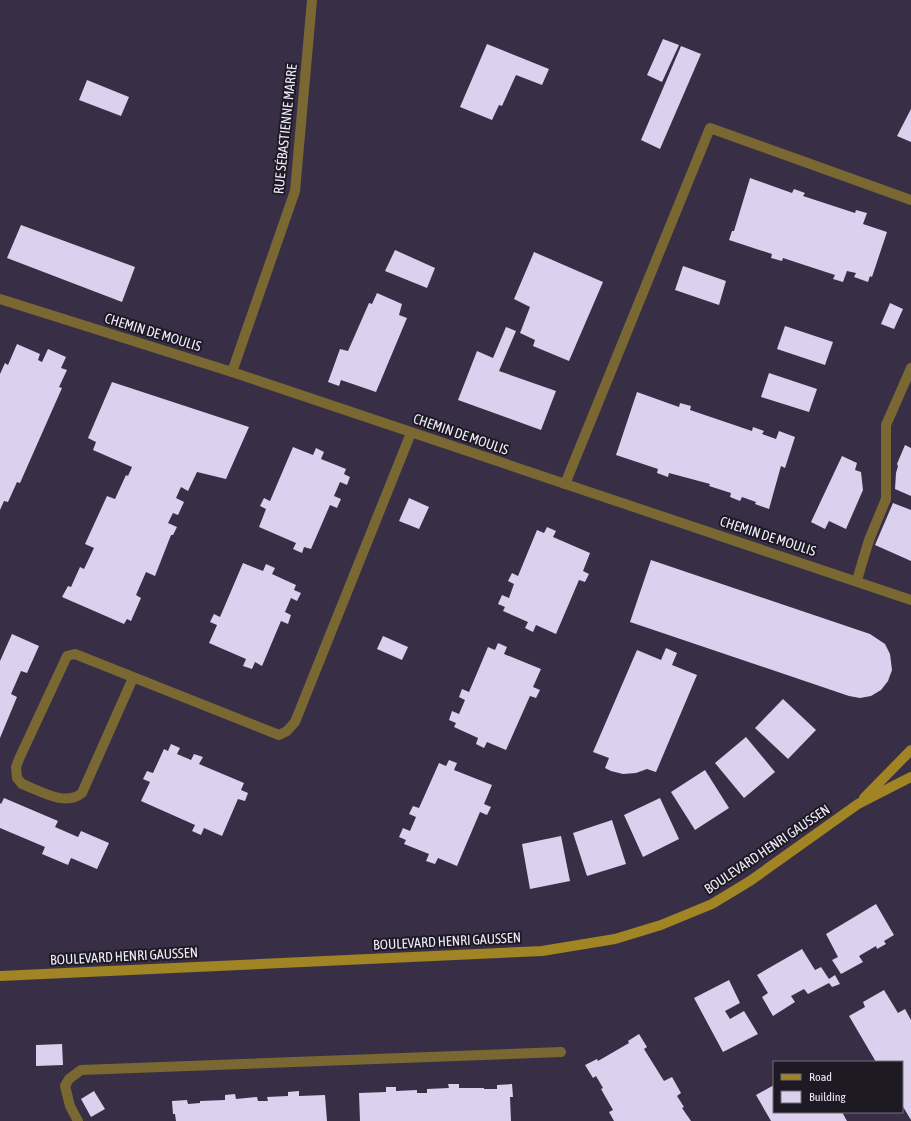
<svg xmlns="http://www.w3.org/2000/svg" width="911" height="1121" viewBox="0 0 911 1121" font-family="'Asap Condensed',sans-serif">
	<rect width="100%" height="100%" fill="#382f46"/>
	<g fill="#dbd0ee">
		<path d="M663 39 679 45 662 82 647 75Z"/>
		<path d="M487 44 549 69 542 85 516 75 502 106 499 105 492 120 460 107Z"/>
		<path d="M681 46 701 54 660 149 641 140Z"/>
		<path d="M87 80 129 97 121 116 79 100Z"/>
		<path d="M911 109V142L897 136Z"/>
		<path d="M750 178 792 193 794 189 805 193 803 196 855 213 856 210 867 213 863 224 887 232 872 277 870 276 868 282 854 277 856 273 847 271 843 282 833 279 835 275 783 258 782 261 771 258 772 254 729 240 732 231H734Z"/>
		<path d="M21 225 135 267 122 302 7 258Z"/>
		<path d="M395 250 435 268 427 288 385 271Z"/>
		<path d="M534 252 603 282 569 361 533 346 535 340 520 333 530 307 514 299Z"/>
		<path d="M683 266 726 281 719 305 675 290Z"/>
		<path d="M377 293 402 304 399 315 407 318 376 392 341 380 339 386 328 382 340 349 348 351 369 303 372 304Z"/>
		<path d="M890 303 903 309 894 329 881 324Z"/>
		<path d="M785 326 833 342 825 365 777 349Z"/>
		<path d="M506 327 516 331 499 371 556 391 541 430 458 400 477 351 493 358Z"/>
		<path d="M17 344 40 354 38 360 42 362 48 349 66 357 61 368 67 370 59 387 62 388 20 483 17 482 8 502 4 501 0 510V374L5 363 8 365Z"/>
		<path d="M769 373 817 389 809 412 761 397Z"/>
		<path d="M112 382 249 427 226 479 197 472 188 491 181 487 176 498 184 502 178 515 173 513 168 523 177 527 173 535H171L155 576 146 572 136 595 141 598 131 621 127 619 124 624 62 597 68 586 71 587 80 567 84 569 94 548 85 544 107 496 115 499 126 475 128 476 132 467 93 450 96 442 88 438Z"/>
		<path d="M637 392 679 407 680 403 691 406 690 410 752 431 753 427 764 431 762 434 776 439 779 431 795 437 785 468 781 466 769 509 755 504 756 502 742 497 740 501 730 497 731 493 709 486 710 484 669 473 668 477 657 473 658 469 616 455Z"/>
		<path d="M905 445 911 448V496L895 489 896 473 898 466 897 464Z"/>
		<path d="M293 447 313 455 316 448 324 452 321 459 346 469 344 474 350 477 347 485 340 482 334 496 341 499 337 508 330 505 311 549 304 547 302 553 293 549 296 543 259 527 266 509 260 506 264 498 270 501Z"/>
		<path d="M842 456 857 463 855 470 861 472 863 490 846 529 829 521 825 529 811 522Z"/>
		<path d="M409 498 429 507 419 529 399 521Z"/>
		<path d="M893 503 911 510V561L875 545Z"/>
		<path d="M547 527 556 531 553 537 590 553 583 571 589 574 585 582 579 580 556 634 536 625 533 632 525 628 528 622 503 611 505 607 498 604 502 595 509 598 514 584 508 581 512 573 518 576 537 530 544 533Z"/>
		<path d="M651 560 870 634 885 644 890 654 892 670 888 681 881 690 871 696 860 698 849 696 630 622Z"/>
		<path d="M243 563 263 571 266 564 275 568 272 574 296 585 294 590 301 593 297 601 291 598 285 612 291 615 288 624 281 621 262 666 255 662 252 669 243 666 246 659 209 643 217 625 210 622 214 614 220 617Z"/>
		<path d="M12 634 39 646 27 673 21 671 11 694 17 697 0 738V661Z"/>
		<path d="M383 636 408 647 402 660 377 649Z"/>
		<path d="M498 643 507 647 504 654 541 669 533 687 540 690 536 698 530 696 506 750 487 742 484 748 476 744 478 738 454 727 456 723 449 720 452 711 459 714 465 700 459 697 462 689 469 692 488 647 495 650Z"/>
		<path d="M666 648 677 653 672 665 697 675 656 772 647 769 636 773 623 774 611 771 605 768 609 758 593 752 637 650 661 660Z"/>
		<path d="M783 699 816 730 788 759 755 728Z"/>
		<path d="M746 737 775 772 744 798 715 763Z"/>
		<path d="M171 744 180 748 177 754 191 760 194 754 203 757 199 764 244 783 241 790 248 793 245 801 238 799 222 836 204 828 201 835 192 831 195 825 141 801 150 782 143 779 147 771 153 773 164 749 168 751Z"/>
		<path d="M449 760 457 763 454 770 492 785 484 804 491 807 487 815 480 812 457 866 438 858 435 864 426 861 429 854 404 844 406 840 399 837 403 828 410 831 416 817 409 814 413 806 419 808 439 763 446 766Z"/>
		<path d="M705 770 729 808 695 830 671 792Z"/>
		<path d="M4 798 58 821 55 827 78 837 81 831 109 843 97 869 71 858 68 865 42 854 45 847 0 828V803L1 804Z"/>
		<path d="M660 798 679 839 643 857 624 815Z"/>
		<path d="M612 820 626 864 587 876 573 833Z"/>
		<path d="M561 836 570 881 530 889 522 844Z"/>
		<path d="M876 904 894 935 884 941 886 944 877 949 876 946 859 956 863 962 841 974 832 960 838 957 826 934Z"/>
		<path d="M802 949 815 970 821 967 829 979 835 975 840 984 832 987 829 983 808 994 804 989 791 996 795 1002 773 1016 762 997 768 993 757 975Z"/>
		<path d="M729 980 740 1003 725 1011 730 1019 744 1011 758 1034 723 1052 694 998Z"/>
		<path d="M884 990 898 1013 905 1009 911 1020V1120L902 1105V1062H876L849 1016 865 1007 863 1002Z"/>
		<path d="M639 1034 647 1047 644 1049 664 1081 672 1077 681 1093 677 1096 684 1107 682 1108 691 1121H614L609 1112 613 1110 601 1089 603 1088 596 1076 593 1078 585 1065 597 1059 598 1061 629 1043 628 1041Z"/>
		<path d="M62 1044 63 1065 36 1066V1045Z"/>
		<path d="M448 1084H459V1088H484V1089H497V1085L512 1084 513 1097H510L511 1121H360L359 1093 386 1092V1087H396V1091L417 1090V1093H427V1089L449 1088Z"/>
		<path d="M774 1085V1112H842L847 1121H771L756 1095Z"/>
		<path d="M94 1091 105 1109 91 1117 81 1099Z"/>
		<path d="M299 1091V1096L325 1095 327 1121H176L175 1114H173L172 1101 187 1100 188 1104 200 1103V1101L225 1100V1095L235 1094 236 1099 257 1097 258 1101H268L267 1097 288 1096V1092Z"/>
	</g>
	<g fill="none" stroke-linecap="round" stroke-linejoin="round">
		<g stroke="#7a6832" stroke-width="10">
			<path d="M565 484 710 128 911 200"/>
			<path d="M857 580 869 540 886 499V425L911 368"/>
			<path d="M133 678 82 793C65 807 41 791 22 784L17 778 16 767 19 759 67 656 75 654 279 735 287 731 295 722 411 433"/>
			<path d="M78 1121 70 1106 65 1086 69 1079 81 1070 561 1052"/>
		</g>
		<g stroke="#7a6832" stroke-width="10">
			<path d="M0 299 232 372 911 600"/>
			<path d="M232 372 295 191 312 0"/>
		</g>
		<g stroke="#a18423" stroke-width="10">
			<path d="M864 798 911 750"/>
			<path d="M0 976 542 951 615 939 661 925 712 904 750 881 858 804 911 777"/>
		</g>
	</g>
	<g text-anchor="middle" stroke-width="4" stroke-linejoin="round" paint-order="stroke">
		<g font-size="14" fill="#f0ebfa" stroke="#1e1a24">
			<text transform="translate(285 129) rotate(-84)" y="5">RUE SÉBASTIENNE MARRE</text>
			<text transform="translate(153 332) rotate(17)" y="5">CHEMIN DE MOULIS</text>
			<text transform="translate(461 434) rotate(19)" y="5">CHEMIN DE MOULIS</text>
			<text transform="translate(768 536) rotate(18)" y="5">CHEMIN DE MOULIS</text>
			<text transform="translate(767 849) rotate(-34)" y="5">BOULEVARD HENRI GAUSSEN</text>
			<text transform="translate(447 941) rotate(-3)" y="5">BOULEVARD HENRI GAUSSEN</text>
			<text transform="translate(124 956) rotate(-3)" y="5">BOULEVARD HENRI GAUSSEN</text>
		</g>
	</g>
	<rect x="773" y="1061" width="130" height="52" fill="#1e1a24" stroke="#726e7a"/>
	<rect x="781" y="1074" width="20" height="6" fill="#a18423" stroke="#726e7a"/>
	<text x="809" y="1081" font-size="12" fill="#f0ebfa">Road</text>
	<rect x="781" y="1091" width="20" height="12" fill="#dbd0ee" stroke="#726e7a"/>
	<text x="809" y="1101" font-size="12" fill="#f0ebfa">Building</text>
</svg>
